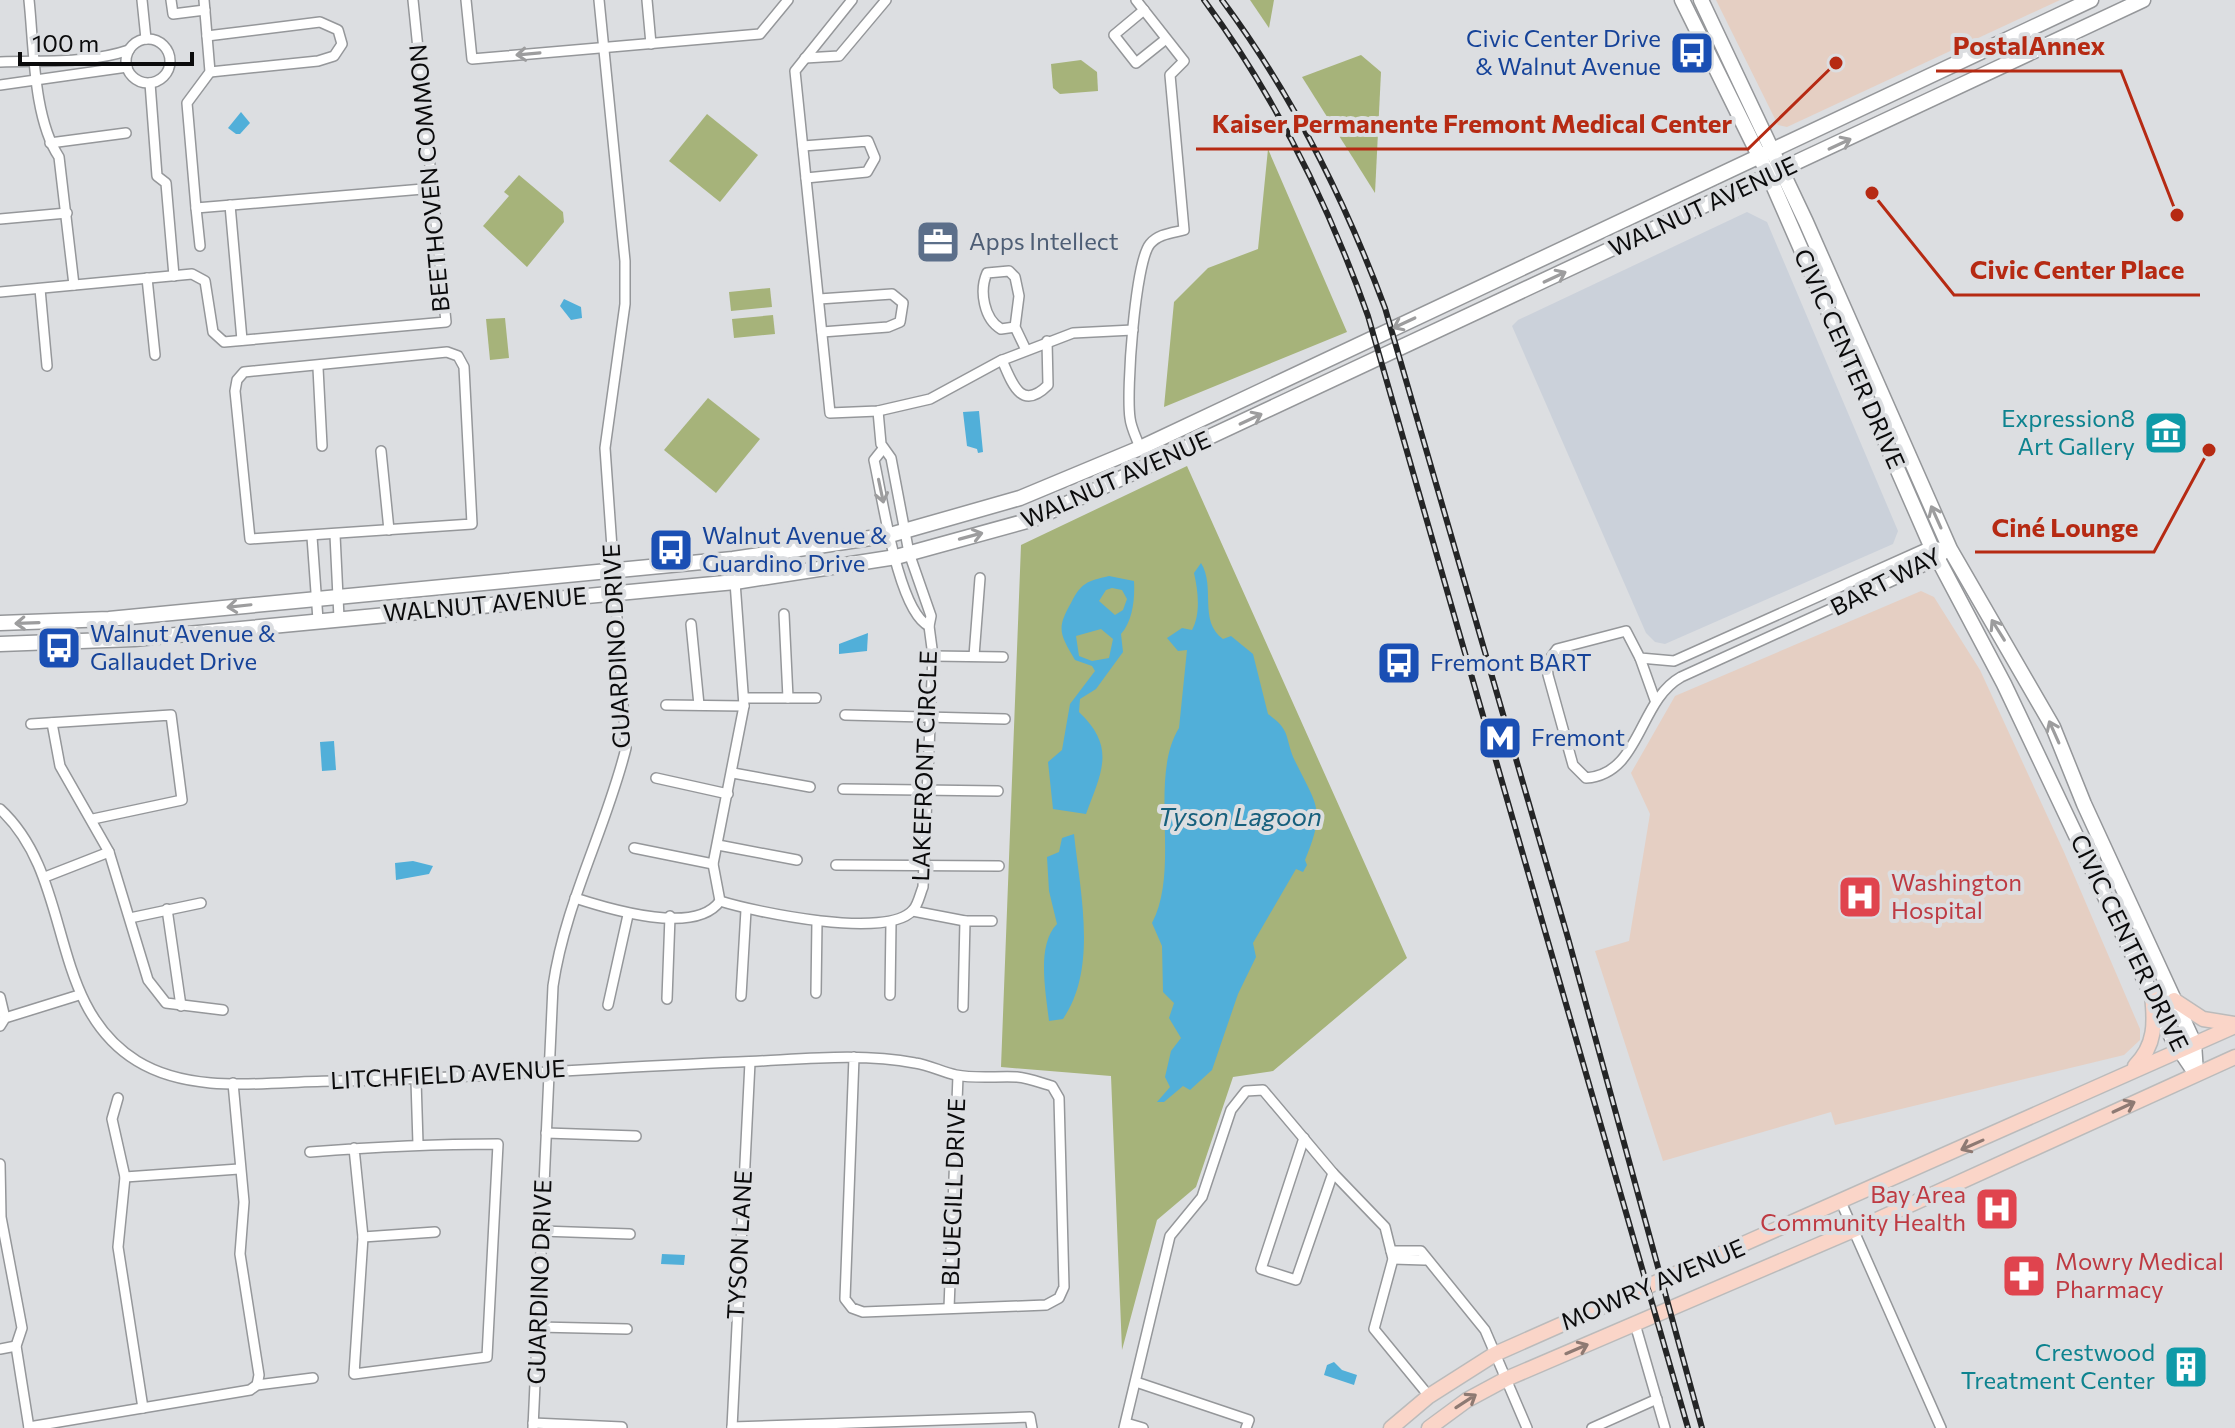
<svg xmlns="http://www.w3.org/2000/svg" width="2235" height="1428" viewBox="0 0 2235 1428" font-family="Commissioner,sans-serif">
	<rect width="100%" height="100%" fill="#dcdee1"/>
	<path fill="#cbd1da" d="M1747 212 1767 222 1898 531 1893 544 1665 644 1655 642 1646 633 1512 326 1518 320Z"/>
	<g fill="#e5cfc3">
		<path d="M1716 0H2060L1787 127 1778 125Z"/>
		<path d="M1921 591 1934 597 1980 670 2064 852 2140 1029V1040L2124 1055 1835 1125 1831 1112 1663 1161 1595 951 1629 941 1650 814 1631 773 1675 696Z"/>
	</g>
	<g fill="#a6b37a">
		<path d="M1250 0H1274L1269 28Z"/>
		<path d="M1361 55 1381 72 1375 193 1302 77Z"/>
		<path d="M1081 60 1097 72 1098 91 1060 94 1053 88 1051 64Z"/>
		<path d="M707 114 758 155 720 202 669 161Z"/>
		<path d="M1268 149 1347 332 1164 407 1174 302 1208 268 1258 249Z"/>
		<path d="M519 175 563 212 564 222 527 267 483 226 509 196 504 192Z"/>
		<path d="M770 288 772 307 731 311 729 292Z"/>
		<path d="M773 315 775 334 734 338 732 319Z"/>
		<path d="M505 318 509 358 490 360 486 319Z"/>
		<path d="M708 398 760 439 716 493 664 450Z"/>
		<path d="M1187 466 1407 958 1273 1071 1233 1077 1196 1187 1157 1220 1122 1350 1111 1076 1001 1067 1021 545Z"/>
	</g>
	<g fill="#51afd9" fill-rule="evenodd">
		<path d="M241 112 250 123 240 134H236L228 128Z"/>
		<path d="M564 299 581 307 582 318 571 320 560 306Z"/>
		<path d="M979 411 983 452 978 453 977 449 967 446 963 412Z"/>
		<path d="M1201 563C1216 587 1198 621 1223 639L1231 636 1253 654 1268 714C1292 731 1284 737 1295 761 1317 806 1326 809 1305 860L1307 865 1303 872 1296 869 1253 943 1256 957 1238 994 1212 1070 1190 1090 1183 1086 1164 1102H1157L1170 1087 1165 1077 1171 1051 1181 1038 1169 1018 1174 1003 1163 992 1162 946 1152 923C1181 869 1148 778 1179 728L1187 650 1178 651 1167 638 1182 628 1192 630C1201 614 1198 590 1194 573Z"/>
		<path d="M1109 576 1134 581C1135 598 1133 621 1121 634L1123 652 1096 689 1080 699 1079 712C1116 747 1102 771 1086 814L1053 809 1048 762 1062 750 1070 704 1095 671 1092 666 1075 660C1060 634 1056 629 1071 603 1081 583 1087 581 1109 576ZM1112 588 1122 590 1127 599 1123 610 1115 615 1099 601 1106 590ZM1101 629 1113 639 1109 658 1092 661 1079 656 1076 636Z"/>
		<path d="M868 633 867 651 839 654V644Z"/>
		<path d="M334 741 336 770 322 771 320 742Z"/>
		<path d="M1074 834C1080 892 1098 968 1063 1019L1049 1021C1046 993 1036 945 1057 924L1049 891 1047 857 1059 852 1062 838Z"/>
		<path d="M413 861 433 866 429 874 396 880 395 863Z"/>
		<path d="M662 1254 685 1255 684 1265 661 1264Z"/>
		<path d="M1334 1362 1342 1370 1357 1375 1354 1385 1324 1375 1327 1365Z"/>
	</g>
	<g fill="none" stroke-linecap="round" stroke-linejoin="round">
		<g stroke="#95979a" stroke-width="12">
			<g id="street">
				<path d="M29 0C34 46 33 118 59 157L74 285"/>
				<path d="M142 0 146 39"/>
				<path d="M171 0 173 14 205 10"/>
				<path d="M204 0 210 72 187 103 196 208 435 188"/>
				<path d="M466 0 472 59 760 34 788 0"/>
				<path d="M647 0 651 44"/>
				<path d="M852 0 795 71 830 413 878 411 930 399 1000 361 1073 333 1133 330"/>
				<path d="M1136 0 1184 61 1170 75 1184 230C1172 233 1158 234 1150 244 1135 262 1126 392 1130 418 1131 428 1137 439 1140 448"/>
				<path d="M1144 10 1114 35 1136 63 1166 39"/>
				<path d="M207 36 320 22 338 30 342 44 334 56 318 61 210 72"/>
				<circle cx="148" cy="61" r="22"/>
				<path d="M805 58 839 56 886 0"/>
				<path d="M0 62C42 60 88 64 129 50"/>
				<path d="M150 83 157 176 166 183 174 276"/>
				<path d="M0 85 127 67"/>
				<path d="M50 143 126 133"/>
				<path d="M803 146 868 141 875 158 867 172 806 178"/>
				<path d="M230 205 242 340"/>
				<path d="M196 208 200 246"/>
				<path d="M0 219 67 213"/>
				<path d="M147 278 155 355"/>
				<path d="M40 289 47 366"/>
				<path d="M0 292 192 274 205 281 213 332 224 342 446 322 413 0"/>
				<path d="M819 299 892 294 903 303 900 322 888 327 822 332"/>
				<path d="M1015 327 1019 296 1015 277 1009 271 987 273C979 291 984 319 1001 329L1015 327 1026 350"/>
				<path d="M447 352 458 356 464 367 472 524 250 539 235 391 237 380 244 372Z"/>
				<path d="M1002 360C1012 383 1021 412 1048 385L1047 341"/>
				<path d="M318 368 322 446"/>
				<path d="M882 450 874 460C882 495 898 612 929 626"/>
				<path d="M381 451 389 530"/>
				<path d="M335 535 339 618"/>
				<path d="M312 537 318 620"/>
				<path d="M1931 546 1950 549 1938 560 1681 677C1638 701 1641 774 1586 778L1573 765 1548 675 1547 663 1557 649 1626 631 1640 658 1674 661Z"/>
				<path d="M735 582 744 706 713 864 720 901C755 912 888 940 913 910 918 905 920 894 923 887L933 656 929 626 931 616 909 553 891 458 881 444 878 411"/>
				<path d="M784 614 788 698"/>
				<path d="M691 624 699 705"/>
				<path d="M933 656 1003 657"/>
				<path d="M974 656 980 578"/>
				<path d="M1640 658 1655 700"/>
				<path d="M745 698H816"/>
				<path d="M666 705 744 706"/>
				<path d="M845 715 1005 719"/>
				<path d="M52 723 60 766 109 852 148 980 166 1003 223 1010"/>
				<path d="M31 724 171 715 182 800 93 819"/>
				<path d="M733 773 810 787"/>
				<path d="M656 778 728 794"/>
				<path d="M843 789 998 791"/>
				<path d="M0 809C75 878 46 1005 137 1061 194 1096 272 1081 335 1081 469 1079 604 1067 738 1062 797 1060 857 1052 915 1063 929 1065 942 1072 956 1075 975 1079 997 1076 1017 1077 1029 1078 1041 1083 1052 1086L1059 1098 1064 1287 1059 1298 1046 1305 863 1312 852 1308 845 1299 854 1057"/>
				<path d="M718 845 797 860"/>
				<path d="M634 848 713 864"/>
				<path d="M836 865 999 866"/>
				<path d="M45 877 109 852"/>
				<path d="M575 898C609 909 695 936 720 901"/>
				<path d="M167 909 181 1006"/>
				<path d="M913 911 965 921H992"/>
				<path d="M130 918 201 903"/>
				<path d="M816 993 817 921"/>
				<path d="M890 995 891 922"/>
				<path d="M741 996 746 910"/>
				<path d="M0 997 5 1018"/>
				<path d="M667 999 670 916"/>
				<path d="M608 1005 628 915"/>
				<path d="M963 1007 965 921"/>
				<path d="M0 1026 5 1018 79 995"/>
				<path d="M416 1080 418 1144"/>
				<path d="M233 1083 244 1202 240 1254 259 1375 257 1385"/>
				<path d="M118 1098 112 1119 125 1177 118 1247 143 1408"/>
				<path d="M546 1133 636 1136"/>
				<path d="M1304 1138 1261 1269 1296 1280 1333 1173"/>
				<path d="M310 1152C373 1147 435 1144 498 1144L487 1357 354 1374 363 1237 354 1148"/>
				<path d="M0 1164 1 1217 22 1328 16 1346 29 1428"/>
				<path d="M125 1177 239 1169"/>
				<path d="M1841 1202 1941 1428"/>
				<path d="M541 1231 630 1234"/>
				<path d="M363 1237 435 1232"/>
				<path d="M1391 1251H1421L1485 1330 1527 1428"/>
				<path d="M1393 1259 1425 1260"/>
				<path d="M949 1308 958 1076"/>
				<path d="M1635 1324 1665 1428"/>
				<path d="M538 1327 627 1329"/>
				<path d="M0 1349 16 1346"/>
				<path d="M1136 1382 1249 1420 1246 1428"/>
				<path d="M533 1423 622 1427"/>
				<path d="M1126 1423 1143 1428"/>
				<path d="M29 1427 250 1390 257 1385 313 1378"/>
				<path d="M732 1427 1030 1417 1032 1428"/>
				<path d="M533 1428 553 986C565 903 606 829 626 748L605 448 625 304V261L599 0"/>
				<path d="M732 1428 750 1062"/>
				<path d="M1124 1428 1170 1236 1202 1197 1231 1110 1246 1091 1263 1090 1333 1173 1385 1227 1393 1259 1374 1329 1429 1396"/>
				<path d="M1592 1428 1657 1399"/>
			</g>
		</g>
		<g stroke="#95979a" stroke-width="17">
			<g id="secondary">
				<path d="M1682 0 1769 176 1931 546 2004 684 2173 1040 2196 1074"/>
				<path d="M1701 0 1806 222 1950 549 2053 727 2084 804 2194 1043 2196 1073"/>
				<path d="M0 623 109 619 733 559 890 535 1020 498 1140 448 2091 0"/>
				<path d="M0 644 134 639 735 582 896 557 1034 519 2143 0"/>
			</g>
		</g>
		<g stroke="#bbb" stroke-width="17">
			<g id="primary">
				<path d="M2174 1000 2203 1019 2235 1024"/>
				<path d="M2135 1066C2156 1045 2155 1022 2152 995"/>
				<path d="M1391 1428 1429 1396 1495 1354 2235 1026"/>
				<path d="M1429 1428 1467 1400 1506 1379 1870 1223 2235 1057"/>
			</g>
		</g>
		<use href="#street" stroke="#fff" stroke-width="9"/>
		<use href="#secondary" stroke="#fff" stroke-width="14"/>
		<use href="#primary" stroke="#fad5c8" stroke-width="14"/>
		<g stroke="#242526" stroke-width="6">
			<g id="rail">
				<path d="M1204 0C1275 96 1328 203 1368 316L1688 1428"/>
				<path d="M1222 0C1292 94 1344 198 1385 308L1568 938 1702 1428"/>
			</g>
		</g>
		<use href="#rail" stroke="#dcdee1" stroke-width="3" stroke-dasharray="9" stroke-linecap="butt"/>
	</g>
	<defs><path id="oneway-shaft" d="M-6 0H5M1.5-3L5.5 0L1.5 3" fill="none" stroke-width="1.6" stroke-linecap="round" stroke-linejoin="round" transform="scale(2)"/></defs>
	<g stroke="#9d9d9e">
		<use href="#oneway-shaft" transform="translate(528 54) rotate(175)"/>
		<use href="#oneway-shaft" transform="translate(1840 144) rotate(-25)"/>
		<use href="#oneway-shaft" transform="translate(1555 277) rotate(-25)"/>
		<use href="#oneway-shaft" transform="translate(1404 323) rotate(155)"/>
		<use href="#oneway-shaft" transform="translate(1251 419) rotate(-25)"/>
		<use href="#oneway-shaft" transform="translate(881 491) rotate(78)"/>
		<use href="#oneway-shaft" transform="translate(1936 517) rotate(-114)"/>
		<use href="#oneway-shaft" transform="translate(971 536) rotate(-15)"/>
		<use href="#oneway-shaft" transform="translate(239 606) rotate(174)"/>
		<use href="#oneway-shaft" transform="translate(27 623) rotate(178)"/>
		<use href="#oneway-shaft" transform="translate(1998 630) rotate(-122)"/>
		<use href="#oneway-shaft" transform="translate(2054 732) rotate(-114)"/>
	</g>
	<g stroke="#8e7a73">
		<use href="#oneway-shaft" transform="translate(2124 1107) rotate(-25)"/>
		<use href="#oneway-shaft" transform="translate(1972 1145) rotate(156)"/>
		<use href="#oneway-shaft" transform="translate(1577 1349) rotate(-23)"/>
		<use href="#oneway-shaft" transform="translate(1466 1401) rotate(-33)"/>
	</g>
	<defs>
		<g id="bus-square" transform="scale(2.3)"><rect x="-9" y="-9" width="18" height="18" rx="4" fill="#1a4fb4" stroke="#dcdee1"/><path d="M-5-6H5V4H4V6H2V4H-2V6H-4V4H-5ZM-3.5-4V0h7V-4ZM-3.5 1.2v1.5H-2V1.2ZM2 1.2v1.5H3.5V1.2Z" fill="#fff"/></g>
		<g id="office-square" transform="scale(2.3)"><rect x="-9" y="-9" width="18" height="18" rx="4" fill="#5c6f8a" stroke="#dcdee1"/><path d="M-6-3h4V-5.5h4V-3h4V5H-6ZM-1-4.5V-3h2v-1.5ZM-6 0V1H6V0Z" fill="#fff"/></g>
		<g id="museum-square" transform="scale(2.3)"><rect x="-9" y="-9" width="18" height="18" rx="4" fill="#0f9aa8" stroke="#dcdee1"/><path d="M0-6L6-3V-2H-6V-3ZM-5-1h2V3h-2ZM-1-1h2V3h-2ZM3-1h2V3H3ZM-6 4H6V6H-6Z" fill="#fff"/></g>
		<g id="metro-square" transform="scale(2.3)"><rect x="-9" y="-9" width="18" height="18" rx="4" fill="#1a4fb4" stroke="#dcdee1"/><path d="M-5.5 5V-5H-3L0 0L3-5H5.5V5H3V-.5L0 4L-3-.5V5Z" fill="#fff"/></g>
		<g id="hospital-square" transform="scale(2.3)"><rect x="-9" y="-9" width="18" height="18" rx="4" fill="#e0444e" stroke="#dcdee1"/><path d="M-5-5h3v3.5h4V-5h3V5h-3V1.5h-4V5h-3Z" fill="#fff"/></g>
		<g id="pharmacy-square" transform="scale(2.3)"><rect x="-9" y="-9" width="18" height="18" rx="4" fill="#e0444e" stroke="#dcdee1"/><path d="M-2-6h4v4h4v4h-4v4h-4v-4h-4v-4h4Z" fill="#fff"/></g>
		<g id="building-square" transform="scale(2.3)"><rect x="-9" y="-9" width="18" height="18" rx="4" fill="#0f9aa8" stroke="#dcdee1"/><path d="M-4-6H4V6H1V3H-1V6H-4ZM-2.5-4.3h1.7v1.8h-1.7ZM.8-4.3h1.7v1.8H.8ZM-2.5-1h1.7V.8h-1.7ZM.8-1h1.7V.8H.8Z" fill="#fff"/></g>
	</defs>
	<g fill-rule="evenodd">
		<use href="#bus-square" x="1692" y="53"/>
		<use href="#office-square" x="938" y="242"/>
		<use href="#museum-square" x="2166" y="433"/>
		<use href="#bus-square" x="671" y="550"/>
		<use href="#bus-square" x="59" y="648"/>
		<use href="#bus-square" x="1399" y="663"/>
		<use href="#metro-square" x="1500" y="738"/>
		<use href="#hospital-square" x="1860" y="897"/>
		<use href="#hospital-square" x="1997" y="1209"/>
		<use href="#pharmacy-square" x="2024" y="1276"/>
		<use href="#building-square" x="2186" y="1367"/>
	</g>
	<g text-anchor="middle" stroke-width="8" stroke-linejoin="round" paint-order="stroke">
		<g font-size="24" fill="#164399" stroke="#dcdee1" text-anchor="start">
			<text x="1661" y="47" text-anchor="end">Civic Center Drive<tspan x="1661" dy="28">&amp; Walnut Avenue</tspan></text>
			<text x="702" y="544">Walnut Avenue &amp;<tspan x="702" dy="28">Guardino Drive</tspan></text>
			<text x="90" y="642">Walnut Avenue &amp;<tspan x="90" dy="28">Gallaudet Drive</tspan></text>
			<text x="1430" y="671">Fremont BART</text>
			<text x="1531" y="746">Fremont</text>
		</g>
		<g font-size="24" fill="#0b0b0c" stroke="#dcdee1">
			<text transform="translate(430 178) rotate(-95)" y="8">BEETHOVEN COMMON</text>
			<text transform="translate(1703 207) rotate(-25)" y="8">WALNUT AVENUE</text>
			<text transform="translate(1849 359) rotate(66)" y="8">CIVIC CENTER DRIVE</text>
			<text transform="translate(1116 480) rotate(-24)" y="8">WALNUT AVENUE</text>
			<text transform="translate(1886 582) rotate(-27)" y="8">BART WAY</text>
			<text transform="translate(485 605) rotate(-5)" y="8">WALNUT AVENUE</text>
			<text transform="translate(617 646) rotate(-93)" y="8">GUARDINO DRIVE</text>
			<text transform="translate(925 766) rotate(-88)" y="8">LAKEFRONT CIRCLE</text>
			<text transform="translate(2129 943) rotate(64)" y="8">CIVIC CENTER DRIVE</text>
			<text transform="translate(448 1075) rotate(-3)" y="8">LITCHFIELD AVENUE</text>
			<text transform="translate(954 1192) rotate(-88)" y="8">BLUEGILL DRIVE</text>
			<text transform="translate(740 1245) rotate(-87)" y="8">TYSON LANE</text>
			<text transform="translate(540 1282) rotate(-88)" y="8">GUARDINO DRIVE</text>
			<text transform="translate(1653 1285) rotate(-23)" y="8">MOWRY AVENUE</text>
		</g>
		<g font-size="24" fill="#4e5e75" stroke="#dcdee1" text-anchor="start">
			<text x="969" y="250">Apps Intellect</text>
		</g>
		<g font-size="24" fill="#0d838f" stroke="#dcdee1" text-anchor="end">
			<text x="2135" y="427">Expression8<tspan x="2135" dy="28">Art Gallery</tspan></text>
			<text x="2155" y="1361">Crestwood<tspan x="2155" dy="28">Treatment Center</tspan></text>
		</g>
		<g font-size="24" fill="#be3a42" stroke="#dcdee1" text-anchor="start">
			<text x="1891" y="891">Washington<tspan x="1891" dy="28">Hospital</tspan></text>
			<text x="1966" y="1203" text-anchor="end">Bay Area<tspan x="1966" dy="28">Community Health</tspan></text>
			<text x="2055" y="1270">Mowry Medical<tspan x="2055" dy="28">Pharmacy</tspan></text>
		</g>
		<g font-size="26" font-style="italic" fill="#17607d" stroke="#dcdee1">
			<text x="1240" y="826">Tyson Lagoon</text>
		</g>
	</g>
	<path fill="none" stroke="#b62a13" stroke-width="3" d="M2177 215L2121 71H1936M1836 63L1748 149H1196M1872 193L1954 295H2200M2209 450L2154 552H1975"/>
	<g fill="#b62a13" stroke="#dcdee1" stroke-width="3">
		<circle cx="2177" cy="215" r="8"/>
		<circle cx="1836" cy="63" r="8"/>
		<circle cx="1872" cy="193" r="8"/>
		<circle cx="2209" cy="450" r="8"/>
	</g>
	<g font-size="26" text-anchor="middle" font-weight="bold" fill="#b62a13" stroke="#dcdee1" stroke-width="8" stroke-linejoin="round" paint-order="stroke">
		<text x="2029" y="55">PostalAnnex</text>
		<text x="1472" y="133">Kaiser Permanente Fremont Medical Center</text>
		<text x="2077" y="279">Civic Center Place</text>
		<text x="2065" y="537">Ciné Lounge</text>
	</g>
	<path d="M20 52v12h172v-12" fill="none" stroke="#0b0b0c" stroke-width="4"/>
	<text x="32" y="52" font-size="24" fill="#0b0b0c" stroke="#dcdee1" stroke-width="6" paint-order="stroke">100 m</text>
</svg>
